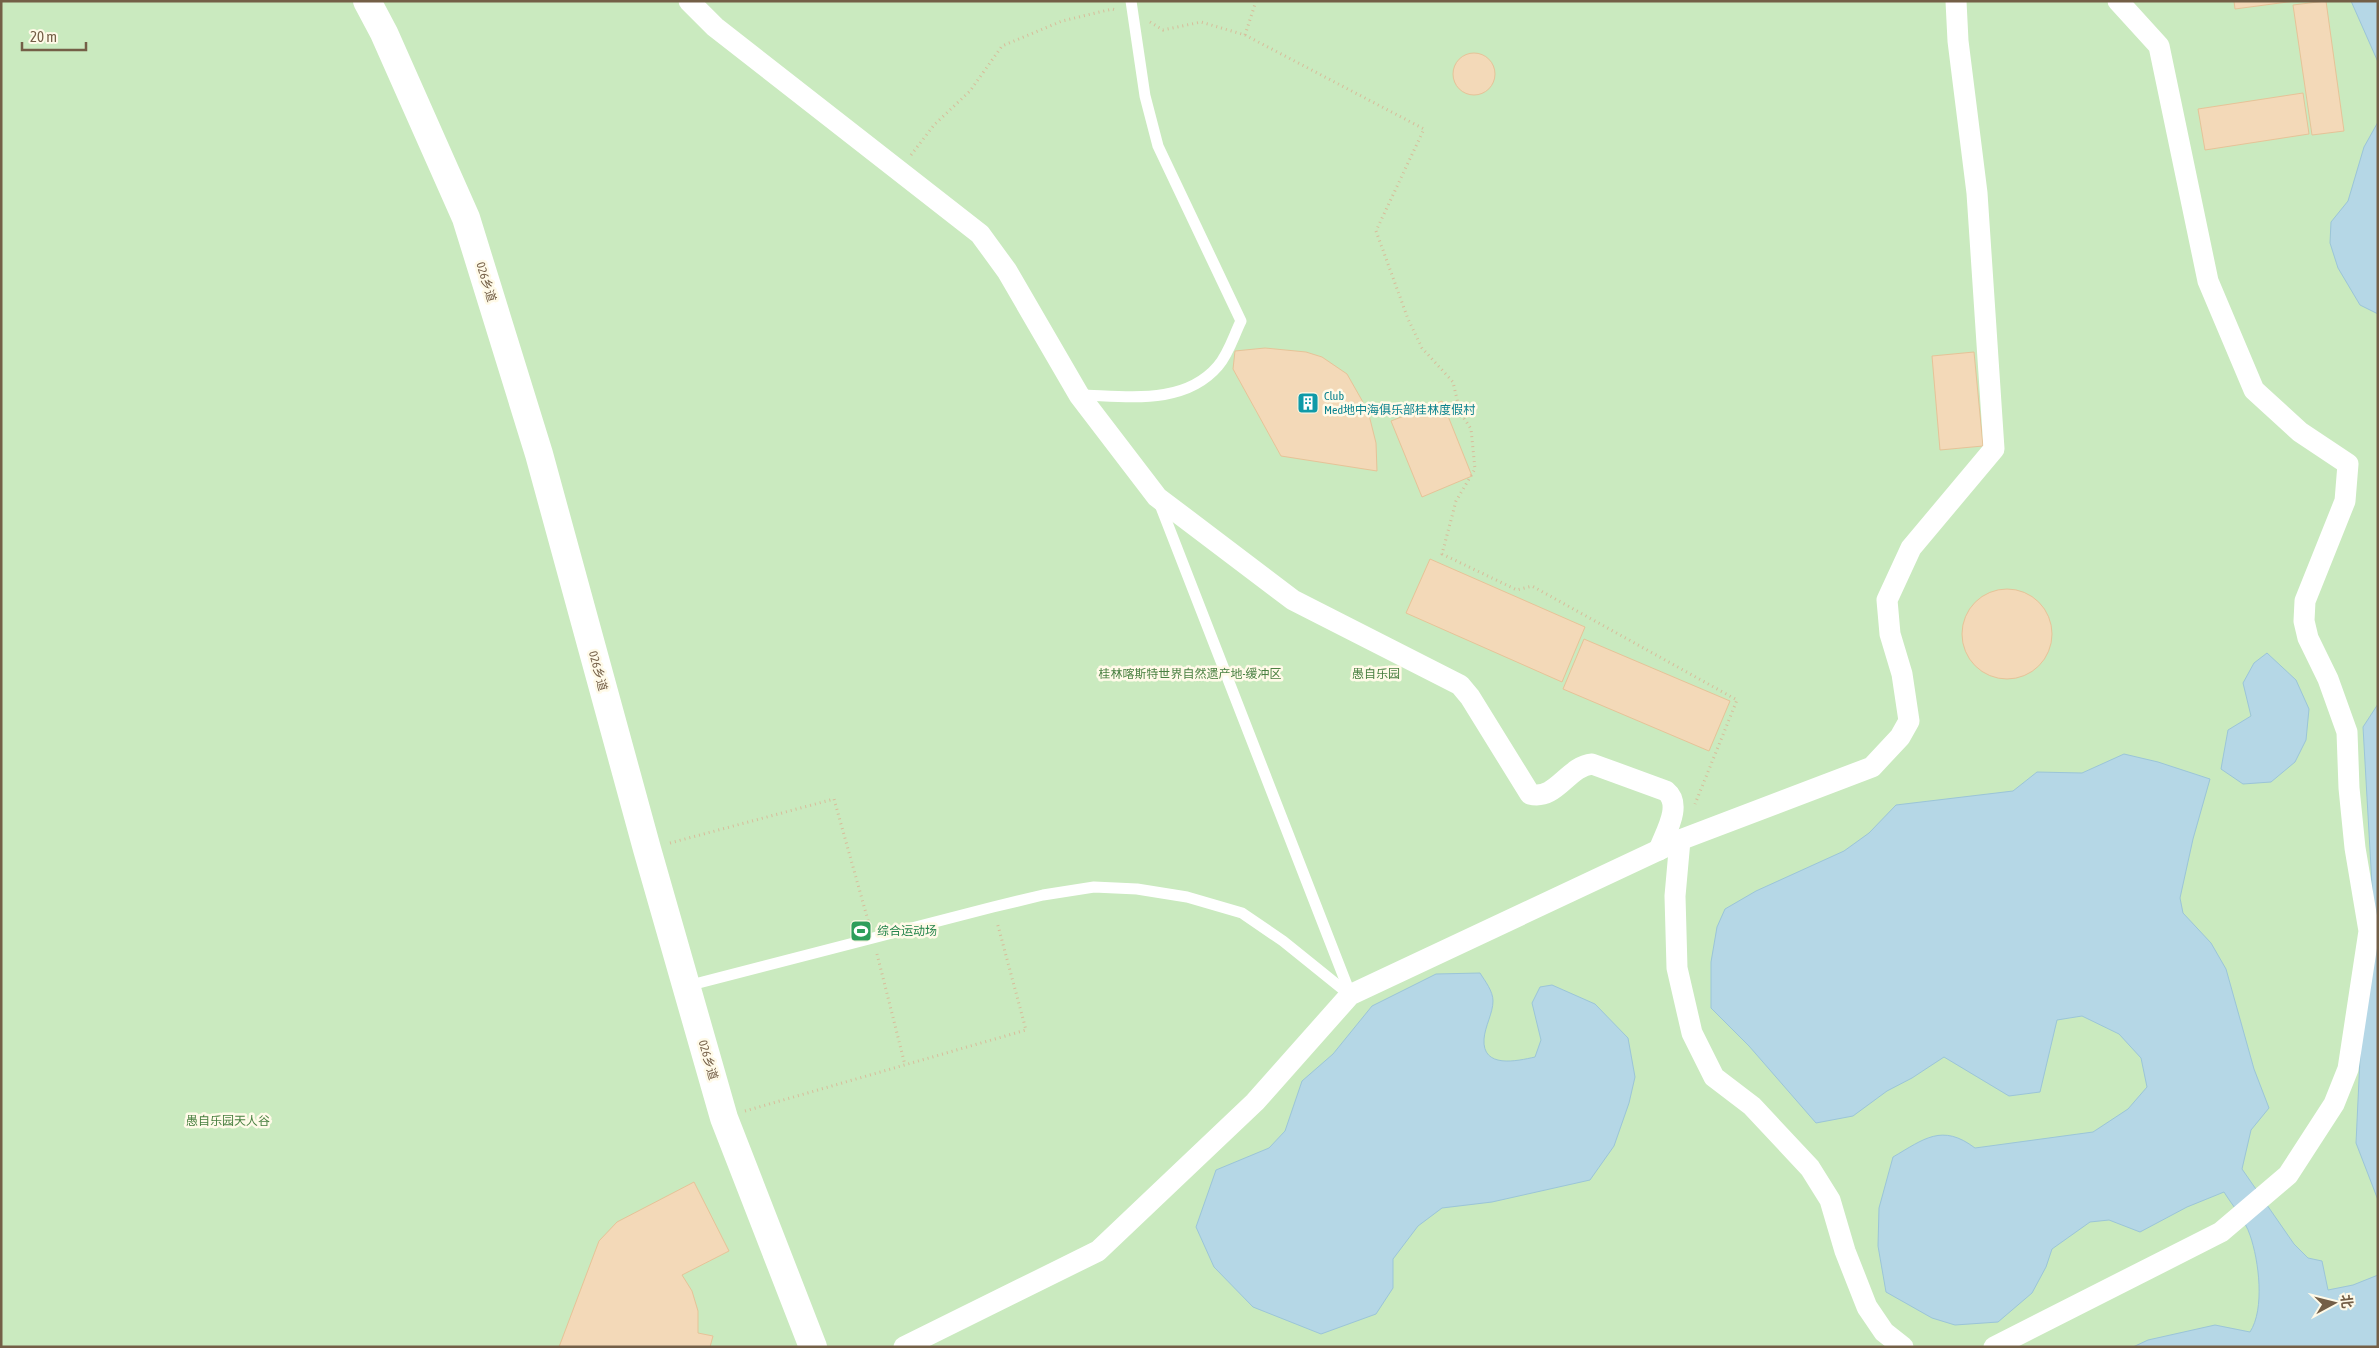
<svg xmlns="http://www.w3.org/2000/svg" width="2379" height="1348" viewBox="0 0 2379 1348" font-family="'Asap Condensed','Noto Sans SC',sans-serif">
	<rect width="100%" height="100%" fill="#fdf7e1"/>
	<rect fill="#caeabf" x="1" y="1" width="2377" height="1346"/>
	<g fill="#b5d7e6" stroke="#9bc5d8">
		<path d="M2351 1H2378V62Z"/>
		<path d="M2378 122V314L2360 305 2338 268 2330 243 2331 222 2348 201 2364 147Z"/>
		<path d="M2267 653 2296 680 2309 709 2306 740 2295 762 2271 782 2243 784 2221 769 2228 730 2251 716 2243 683 2254 663Z"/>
		<path d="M2378 704V1200L2356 1143 2362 1016 2375 938 2363 727Z"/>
		<path d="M2124 754 2158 762 2210 779 2193 839 2180 898 2183 913 2211 943 2226 969 2254 1069 2269 1108 2251 1130 2242 1169 2294 1244 2308 1258 2322 1261 2328 1290 2353 1285 2378 1275V1347H2133L2148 1340 2215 1325 2250 1332C2265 1309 2259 1261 2250 1235 2245 1220 2232 1205 2224 1192L2187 1207 2140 1232 2109 1220 2090 1222 2052 1249 2046 1267 2032 1293 1998 1322 1955 1325 1932 1318 1886 1292 1878 1246 1879 1208 1893 1157C1924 1139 1942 1123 1975 1148L2093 1132 2128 1109 2147 1087 2141 1058 2119 1034 2082 1016 2057 1020 2040 1092 2009 1096 1944 1057 1912 1078 1887 1091 1853 1116 1816 1123 1749 1046 1711 1008V962L1717 927 1725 909 1756 891 1844 851 1869 833 1896 805 2013 791 2037 772 2082 773Z"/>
		<path d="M1480 973C1485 981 1493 991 1493 1001 1493 1013 1485 1026 1484 1039 1482 1069 1517 1061 1535 1057L1541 1040 1532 1003 1540 987 1552 985 1595 1004 1628 1038 1635 1077 1629 1103 1614 1146 1590 1180 1492 1202 1442 1208 1418 1226 1393 1259V1288L1376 1314 1321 1334 1253 1307 1214 1267 1196 1227 1216 1170 1269 1148 1285 1131 1302 1081 1333 1054 1372 1006 1436 974Z"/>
	</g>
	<g fill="#f3d9b8" stroke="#e6c398">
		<path d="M2234 1H2295L2235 9Z"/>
		<path d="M2326 1 2344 131 2312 135 2293 5Z"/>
		<circle cx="1474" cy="74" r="21"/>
		<path d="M2303 93 2309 134 2205 150 2198 109Z"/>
		<path d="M1265 348 1306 352 1322 357 1347 374 1368 411 1376 443 1377 471 1281 456 1233 369 1235 351Z"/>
		<path d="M1974 352 1983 446 1940 450 1932 356Z"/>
		<path d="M1442 401 1472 476 1422 497 1391 421Z"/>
		<path d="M1430 559 1585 627 1562 682 1406 613Z"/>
		<circle cx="2007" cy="634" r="45"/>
		<path d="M1584 639 1730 701 1709 751 1563 689Z"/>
		<path d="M694 1182 729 1251 682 1275 692 1291 698 1311V1333L713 1336 710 1347H559L599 1241 617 1222Z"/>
	</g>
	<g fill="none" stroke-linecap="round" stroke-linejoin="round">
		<g stroke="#d7bd9b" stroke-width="3" stroke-dasharray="1 4" stroke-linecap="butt">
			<path d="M1150 22 1163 30 1201 22 1245 35 1256 1"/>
			<path d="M1245 35 1424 129 1376 231 1408 319 1422 348 1453 382 1460 412 1471 429 1475 469 1456 501 1442 554 1517 590 1532 586 1737 700 1695 804"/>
			<path d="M911 155 934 125 970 91 1002 46 1062 21 1112 9 1116 10"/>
			<path d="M670 843 834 799 869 924"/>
			<path d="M877 954 905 1065"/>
			<path d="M745 1111 1026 1030 997 922"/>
		</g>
		<g stroke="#fff" stroke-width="11">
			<path d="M1079 395C1126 396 1184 406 1218 366 1229 353 1234 335 1241 321L1158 146 1145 96 1131 1"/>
			<path d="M1159 502 1350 993"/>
			<path d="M687 986 993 907 1043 895 1094 887 1137 889 1187 897 1242 913 1283 941 1350 995"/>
		</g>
		<g stroke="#fff" stroke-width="21">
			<path d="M689 1 715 27 980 234 1007 271 1079 395 1157 497 1293 600 1460 685 1470 697 1530 794C1556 801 1568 766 1592 764L1666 791C1683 805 1665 833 1659 850"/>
			<path d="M1680 840 1675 896 1677 968 1692 1033 1714 1077 1752 1106 1810 1168 1830 1200 1845 1251 1867 1307 1884 1332 1903 1347"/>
			<path d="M904 1347 1098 1251 1255 1102 1350 995 1680 840 1872 767 1900 737 1909 721 1902 674 1890 634 1887 600 1911 548 1994 449 1977 193 1958 41 1956 1"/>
			<path d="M1994 1347 2221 1232 2288 1175 2334 1104 2348 1069 2369 931 2355 848 2349 788 2347 732 2328 679 2308 638 2304 621 2305 601 2345 501 2348 464 2300 432 2254 390 2208 281 2159 46 2118 1"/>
		</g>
		<path stroke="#fff" stroke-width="28" d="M367 1 384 33 466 218 539 454 647 849 724 1118 813 1347"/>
	</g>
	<defs>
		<g id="building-square" transform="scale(1.125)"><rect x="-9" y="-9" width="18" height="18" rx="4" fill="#0f9aa8" stroke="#fffae8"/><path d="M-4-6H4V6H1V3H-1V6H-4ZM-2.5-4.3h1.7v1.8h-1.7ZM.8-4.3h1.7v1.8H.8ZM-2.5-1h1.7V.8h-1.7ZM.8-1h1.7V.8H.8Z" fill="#fff"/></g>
		<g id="stadium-square" transform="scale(1.125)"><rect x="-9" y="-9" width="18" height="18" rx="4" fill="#2e9e5b" stroke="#fffae8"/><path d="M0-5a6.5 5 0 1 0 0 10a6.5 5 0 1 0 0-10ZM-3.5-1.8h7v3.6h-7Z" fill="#fff"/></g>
	</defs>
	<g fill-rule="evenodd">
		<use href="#building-square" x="1308" y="403"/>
		<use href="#stadium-square" x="861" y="931"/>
	</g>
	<g text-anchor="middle" stroke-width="5" stroke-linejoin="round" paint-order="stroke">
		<g font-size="12" fill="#745f47" stroke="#fffae8">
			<text transform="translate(486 282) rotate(73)" y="4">026乡道</text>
			<text transform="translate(598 671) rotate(75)" y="4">026乡道</text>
			<text transform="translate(708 1060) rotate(74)" y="4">026乡道</text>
		</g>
		<g font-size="12" fill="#0d838f" stroke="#fffae8" text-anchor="start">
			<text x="1324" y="400">Club<tspan x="1324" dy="14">Med地中海俱乐部桂林度假村</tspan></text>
		</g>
		<g font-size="12" fill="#4a8041" stroke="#fffae8">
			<text x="1190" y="678">桂林喀斯特世界自然遗产地-缓冲区</text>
			<text x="1376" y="678">愚自乐园</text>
			<text x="228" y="1125">愚自乐园天人谷</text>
		</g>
		<g font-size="12" fill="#27864d" stroke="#fffae8" text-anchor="start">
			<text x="877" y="935">综合运动场</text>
		</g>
	</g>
	<rect width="2379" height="1348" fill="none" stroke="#745f47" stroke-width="5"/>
	<g transform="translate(2334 1303) rotate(83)" stroke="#fffae8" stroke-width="4" paint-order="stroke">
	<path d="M0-4L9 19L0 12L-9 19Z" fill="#745f47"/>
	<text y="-8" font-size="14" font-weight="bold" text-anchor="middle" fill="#745f47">北</text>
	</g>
	<path d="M22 42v8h64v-8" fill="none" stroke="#745f47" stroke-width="2.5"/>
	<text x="30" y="42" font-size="15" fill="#745f47" stroke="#fffae8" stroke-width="4" paint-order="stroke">20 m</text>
</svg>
